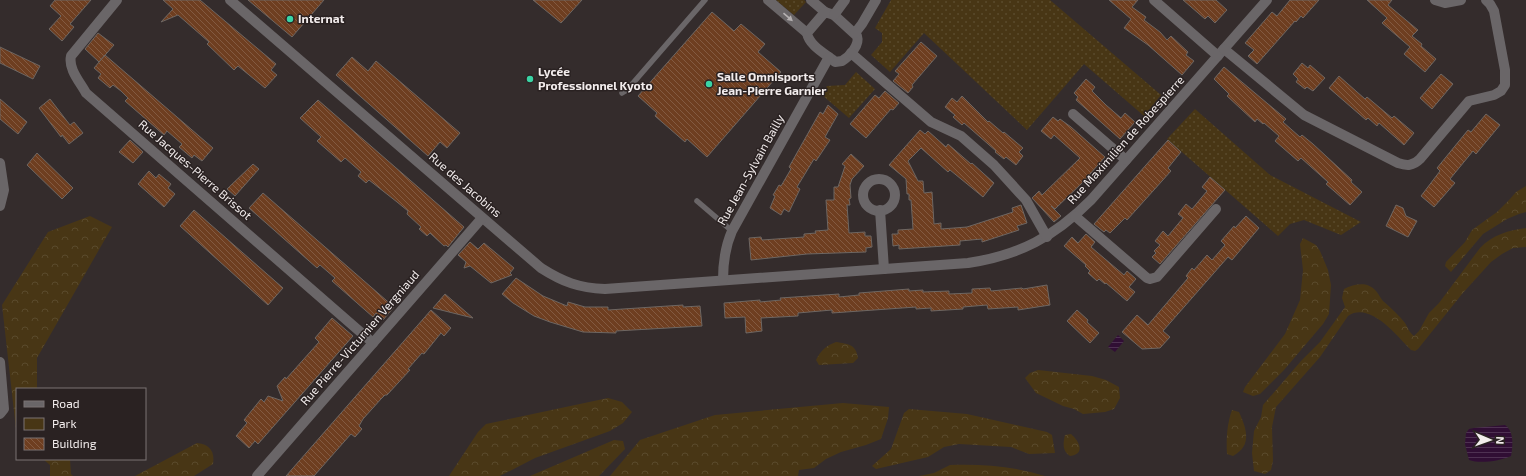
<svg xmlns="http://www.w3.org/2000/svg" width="1526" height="476" viewBox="0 0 1526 476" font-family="'Exo 2',sans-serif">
	<defs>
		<pattern id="green-dots" width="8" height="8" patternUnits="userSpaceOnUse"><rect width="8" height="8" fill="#483615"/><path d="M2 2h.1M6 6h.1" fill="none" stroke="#5a4a2c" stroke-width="1.8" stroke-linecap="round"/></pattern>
		<pattern id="forest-crowns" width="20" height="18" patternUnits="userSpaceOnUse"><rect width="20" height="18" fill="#483615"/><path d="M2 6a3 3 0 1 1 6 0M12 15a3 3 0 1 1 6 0" fill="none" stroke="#5a4a2c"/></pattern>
		<pattern id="water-rules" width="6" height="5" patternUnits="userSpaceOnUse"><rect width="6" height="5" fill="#300e34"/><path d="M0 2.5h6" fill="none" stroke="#4e3152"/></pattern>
		<pattern id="building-back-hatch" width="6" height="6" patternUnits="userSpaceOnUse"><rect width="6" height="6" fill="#6e3e20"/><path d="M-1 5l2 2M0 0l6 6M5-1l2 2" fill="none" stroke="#835a41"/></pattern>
	</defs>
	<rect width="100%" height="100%" fill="#342c2c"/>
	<g fill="url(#green-dots)">
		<path d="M776 0H804L806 2 794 15Z"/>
		<path d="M891 0H1050L1161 95 1144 116 1084 64 1027 130 924 33 890 72 871 55 882 42V33L875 28Z"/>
		<path d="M856 72 875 89 849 118 822 95 827 86 845 85Z"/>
		<path d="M1195 109 1270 175 1361 222 1341 235 1304 220 1290 224 1278 236 1167 139Z"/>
	</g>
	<g fill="url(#forest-crowns)">
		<path d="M1526 186V212L1519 214 1507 219 1483 234 1451 272 1445 266 1446 262 1465 242 1472 230 1497 212 1510 199 1516 192Z"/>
		<path d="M90 216 112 227 37 358V389H17V438L2 305 48 232Z"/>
		<path d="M1526 228V247L1513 248 1502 254 1491 262 1462 294 1418 349 1415 351 1411 350C1397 336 1370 301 1348 316L1320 357 1276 407 1272 427 1273 461 1271 470 1265 474 1254 471 1252 453 1254 431 1261 417 1263 405 1301 361 1320 342 1345 307 1342 298 1344 289C1355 284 1367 281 1376 291 1379 294 1380 298 1383 301 1391 308 1399 315 1405 323 1408 328 1409 332 1414 336L1419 331 1429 313 1439 303 1480 248C1492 235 1509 230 1526 228Z"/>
		<path d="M1303 238 1316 245 1320 251 1328 270 1331 285 1329 314 1323 324 1284 370 1260 394 1253 396 1243 392 1245 387 1285 334 1300 300 1303 270 1300 244Z"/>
		<path d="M836 342C848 344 856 344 858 358L853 363 819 365 816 360C821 350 826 346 836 342Z"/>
		<path d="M1038 370 1092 376 1106 380 1119 387 1120 398 1114 409 1105 412 1083 414 1074 409 1063 406 1036 393 1025 378 1030 373Z"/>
		<path d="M608 398 622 402 632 412 623 423 610 431 535 458 500 476H449L478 432 486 424Z"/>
		<path d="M843 403 889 407 888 418 881 439 866 445 841 452 826 459 814 468 799 470 798 476H610L640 440 715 415Z"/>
		<path d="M909 409 967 414 1047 432 1052 435 1055 453 1029 454 1011 447 959 444 944 447 928 457 876 469 872 466 891 449 904 413Z"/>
		<path d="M1232 410 1239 412C1246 428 1253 445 1233 456L1227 454C1226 439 1227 424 1232 410Z"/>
		<path d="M1071 434C1079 441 1086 454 1070 456 1062 451 1063 443 1065 435Z"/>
		<path d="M614 440 623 441 625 449 599 476H530Z"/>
		<path d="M197 443C210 444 215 452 213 464L194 476H135Z"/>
		<path d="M43 459H70L71 474 73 476H50V465Z"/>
		<path d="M950 465C983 464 1013 466 1045 476H919L934 473Z"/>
	</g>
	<g fill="url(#water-rules)">
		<path d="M1118 335 1124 341 1115 352 1108 347Z"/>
		<path d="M1505 425C1514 431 1513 446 1511 456 1500 461 1480 464 1469 460L1465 444 1466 433 1469 429 1474 428Z"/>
	</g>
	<g fill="url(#building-back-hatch)" stroke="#6d6662">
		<path d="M55 0H91L70 24 74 27 62 41 49 29 61 16 50 6Z"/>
		<path d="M163 0H200L276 64 271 70 277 75 265 88 238 66 234 70 207 44 209 42 178 15 161 22 173 9Z"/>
		<path d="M248 0H324L292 37Z"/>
		<path d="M533 0H582L561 23Z"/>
		<path d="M1109 0H1138L1132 7 1146 17 1144 20 1160 32 1167 40 1171 36 1188 52 1186 55 1194 61 1182 75 1148 45 1124 28 1131 19Z"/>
		<path d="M1183 0H1216L1227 10 1215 23 1208 16 1205 19Z"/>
		<path d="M1290 0H1319L1303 18 1301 16 1296 22 1295 21 1257 64 1248 56 1254 50 1245 43 1272 12 1277 16Z"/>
		<path d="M1367 0H1392L1388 5 1418 30 1412 36 1422 44 1421 46 1436 59 1425 72 1404 54 1410 47 1382 23 1387 18Z"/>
		<path d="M712 12 734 31 741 24 765 44 758 52 781 72 707 157 687 139 685 142 655 116 657 113 638 96Z"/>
		<path d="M98 33 114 45 99 62 85 49Z"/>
		<path d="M921 42 937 56 912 85 913 87 908 93 893 81 899 74 895 71Z"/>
		<path d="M0 47 40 66 33 79 0 63Z"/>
		<path d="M105 55 213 148 202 161 194 155 192 158 179 147 182 144 167 131 164 135 125 101 128 98 121 91 113 85 110 88 98 78 101 74 94 68Z"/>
		<path d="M352 57 368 71 376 61 460 133 447 148 440 142 428 156 336 75Z"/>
		<path d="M1302 63 1308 68 1310 65 1325 78 1313 91 1307 87 1305 89 1296 82 1298 79 1293 74Z"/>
		<path d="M1224 67 1286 119 1283 122 1300 137 1302 135 1313 144 1352 180 1351 182 1362 192 1350 205 1326 184 1328 182 1301 158 1298 161 1275 141 1279 136 1264 123 1263 124 1257 119 1255 122 1227 96 1229 94 1214 79Z"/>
		<path d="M1441 74 1453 84 1432 109 1420 98Z"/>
		<path d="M1339 76 1365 99 1367 97 1392 118 1394 116 1414 133 1404 145 1379 123 1377 126 1368 118 1366 120 1329 88Z"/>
		<path d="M1086 79 1095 87 1092 91 1106 105 1121 118 1125 113 1135 122 1120 139 1076 100 1078 97 1074 93Z"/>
		<path d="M885 91 899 103 893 110 891 109 866 138 850 124 875 95 879 98Z"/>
		<path d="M962 96 988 122 989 121 1003 133 1004 132 1023 148 1019 152 1023 156 1016 165 1006 157 1004 159 995 152 996 151 964 123 962 125 953 117 955 115 945 107 952 98 957 102Z"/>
		<path d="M0 99 27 122 18 134 0 119Z"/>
		<path d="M50 99 70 125 74 122 83 133 69 144 62 135 61 137 39 108Z"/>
		<path d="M318 100 464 227 448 247 446 245 444 246 430 233 427 236 419 229 421 227 407 214 408 211 397 202 369 180 366 183 358 176 361 172 345 158 341 162 317 141 321 137 300 118Z"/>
		<path d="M828 105 838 114 825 137 830 140 816 161 814 159 797 187 800 189 789 212 784 209 781 215 770 208 775 196 773 195 779 185 781 186 791 169 789 167 820 112 823 114Z"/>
		<path d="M1486 114 1500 125 1476 154 1473 151 1450 179 1455 183 1434 207 1421 196 1440 171 1437 168 1468 130 1471 132Z"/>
		<path d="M1053 117 1058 121 1060 119 1071 127 1105 157 1083 182 1055 209 1051 206 1061 216 1054 222 1032 198 1039 191 1042 195 1080 158 1054 135 1051 139 1041 131Z"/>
		<path d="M920 130 925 134 928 131 946 147 948 144 971 164 972 163 994 183 983 197 950 170 948 172 921 148 908 161 918 181H923L924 193 932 192 934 224 941 223V229L967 227 1013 212 1012 208 1021 205 1027 223 1017 226 1019 230 982 242V239L960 241V245L899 249V245L893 246 892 234H898V230L913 229 911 200H909V194H907L906 179 889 165Z"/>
		<path d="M130 140 143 152 133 163 119 152Z"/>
		<path d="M1168 140 1181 152 1168 168 1171 171 1127 220 1125 218 1110 233 1106 230 1104 232 1094 224Z"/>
		<path d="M37 153 73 188 62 199 27 165Z"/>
		<path d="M851 154 864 166 852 179 850 185 851 198 849 199 850 205H847L849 233 865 232V236H871L872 247 866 248V252L807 254 751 260 749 238 761 237 762 240 804 237V234L816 233 815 231 828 230 826 200H834V187H838L845 166 842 164Z"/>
		<path d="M253 164 259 169 235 196 227 189Z"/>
		<path d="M149 171 156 178 159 174 171 184 168 188 175 194 164 207 138 184Z"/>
		<path d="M1210 177 1225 190 1160 264 1152 257 1156 253 1154 251 1160 245 1155 241 1163 231 1168 236 1183 218 1178 214 1186 204 1192 209 1207 191 1202 187Z"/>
		<path d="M263 193 394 307 383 320 376 313 373 317 332 281 335 278 320 265 317 268 249 208Z"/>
		<path d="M1396 205 1403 208 1406 216 1417 221 1408 237 1386 226Z"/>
		<path d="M194 210 283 288 268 305 180 226Z"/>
		<path d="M1246 216 1259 228 1232 260 1228 257 1163 331 1170 337 1160 348 1142 349 1122 332 1137 315 1148 325 1188 278 1186 276 1192 268 1194 270 1207 255 1212 260 1225 245 1221 241 1234 226 1235 228Z"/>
		<path d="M1086 234 1095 242 1091 247 1124 275 1127 271 1136 279 1129 287 1135 292 1127 301 1106 283 1105 284 1099 279 1097 281 1088 273 1090 271 1085 266 1086 265 1064 246 1072 237 1078 243Z"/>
		<path d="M470 242 478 249 484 243 514 268 510 273 512 275 491 283 470 266 464 268 466 262 458 255Z"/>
		<path d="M516 278 543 296 567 306 568 302 585 307H608V310L683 305V307L700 306 702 326 616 331V333L583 332 550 322 534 316 513 303 502 294Z"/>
		<path d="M1047 285 1050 305 1018 310V307L988 309 987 305 963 307V309L931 311V308L916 309V307L832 313V310L798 313V316L761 318 762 331 746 333 745 317 725 318 724 303 760 300V302L781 300 780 298 839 294V297L859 295V293L909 289V291L923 290V292L949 291V294L972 293V289L990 288 991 291 1022 288 1023 289Z"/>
		<path d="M445 294 473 318 433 308Z"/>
		<path d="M431 310 451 328 444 336 441 333 424 354 422 353 408 369 410 370 387 395H385L381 399 363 419 359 426 362 429 355 437 351 434 314 476H286Z"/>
		<path d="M1077 310 1088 320 1087 322 1099 333 1090 343 1067 321Z"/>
		<path d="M332 318 353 336 258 444 255 441 249 448 236 436 247 423 244 420 261 399 264 402 268 396 283 401 277 386 285 377 286 379 319 342 315 338Z"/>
	</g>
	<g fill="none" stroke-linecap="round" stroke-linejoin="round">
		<g stroke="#6a6668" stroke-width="5.5">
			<path d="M622 93 627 90 705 0"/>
			<path d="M697 201 732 231"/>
		</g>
		<g stroke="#6a6668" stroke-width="10">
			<path d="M117 0 71 56C68 69 80 82 86 93L373 343"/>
			<path d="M230 0 541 268C563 282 579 288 605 289L968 263C1020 255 1054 237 1091 200L1267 0"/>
			<path d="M768 0 807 33"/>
			<path d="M811 0 825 12"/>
			<path d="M1154 0 1218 56"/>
			<path d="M1435 0 1445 3 1461 0"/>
			<path d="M825 12 834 15 857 36C860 45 850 56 842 61L835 62 833 60C824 53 809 45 807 33Z"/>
			<path d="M834 15 845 0"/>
			<path d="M855 33 862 24 876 0"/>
			<path d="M1224 49 1304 115 1398 163C1407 166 1413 166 1420 159L1469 101 1494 95 1501 91 1505 85V70L1494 11 1490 4 1486 0"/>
			<path d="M851 53 931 122 961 136 994 165 1026 200 1047 237"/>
			<path d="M1073 114 1126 160"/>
			<path d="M0 163 4 190 0 206"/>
			<circle cx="879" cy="195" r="16"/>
			<path d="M880 210 884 269"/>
			<path d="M1075 216 1147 278 1150 279 1157 277 1216 209"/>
			<path d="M723 280C723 262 725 247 732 231L829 57"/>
			<path d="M0 362 4 409 0 414"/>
			<path d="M257 476 482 218"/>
		</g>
	</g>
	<defs><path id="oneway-solid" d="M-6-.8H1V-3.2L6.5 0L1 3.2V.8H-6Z"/></defs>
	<use fill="#b5b0b1" href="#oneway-solid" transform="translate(788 17) rotate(41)"/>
	<g fill="#3ad4a5" stroke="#2a2222" stroke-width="1.5">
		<circle cx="290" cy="19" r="4"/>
		<circle cx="530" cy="79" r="4"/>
		<circle cx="709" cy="84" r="4"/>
	</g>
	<g text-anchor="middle" stroke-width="3" stroke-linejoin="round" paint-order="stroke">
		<g font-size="12" font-weight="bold" fill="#f2ecec" stroke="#2a2222" text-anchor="start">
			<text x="298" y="23">Internat</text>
			<text x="538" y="76">Lycée<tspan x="538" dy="14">Professionnel Kyoto</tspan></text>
			<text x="717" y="81">Salle Omnisports<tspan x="717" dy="14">Jean-Pierre Garnier</tspan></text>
		</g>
		<g font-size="12" fill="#f2ecec" stroke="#2a2222">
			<text transform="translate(1126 140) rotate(-48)" y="4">Rue Maximilien de Robespierre</text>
			<text transform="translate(195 170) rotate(41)" y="4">Rue Jacques-Pierre Brissot</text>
			<text transform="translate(751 170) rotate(-61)" y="4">Rue Jean-Sylvain Bailly</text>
			<text transform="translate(465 185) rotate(41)" y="4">Rue des Jacobins</text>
			<text transform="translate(360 338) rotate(-49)" y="4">Rue Pierre-Victurnien Vergniaud</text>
		</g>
	</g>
	<rect x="16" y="388" width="130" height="72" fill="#2a2222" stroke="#7a7373"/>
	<rect x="24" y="401" width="20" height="6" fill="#6a6668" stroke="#7a7373"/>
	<text x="52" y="408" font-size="12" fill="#f2ecec">Road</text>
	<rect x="24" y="418" width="20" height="12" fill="#483615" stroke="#7a7373"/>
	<text x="52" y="428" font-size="12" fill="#f2ecec">Park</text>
	<rect x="24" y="438" width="20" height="12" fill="url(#building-back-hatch)" stroke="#7a7373"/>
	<text x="52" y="448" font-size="12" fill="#f2ecec">Building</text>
	<g transform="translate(1490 440) rotate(92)" stroke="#2a2222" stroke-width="3" paint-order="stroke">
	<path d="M0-3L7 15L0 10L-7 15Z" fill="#f2ecec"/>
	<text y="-6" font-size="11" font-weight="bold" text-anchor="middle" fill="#f2ecec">N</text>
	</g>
</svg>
